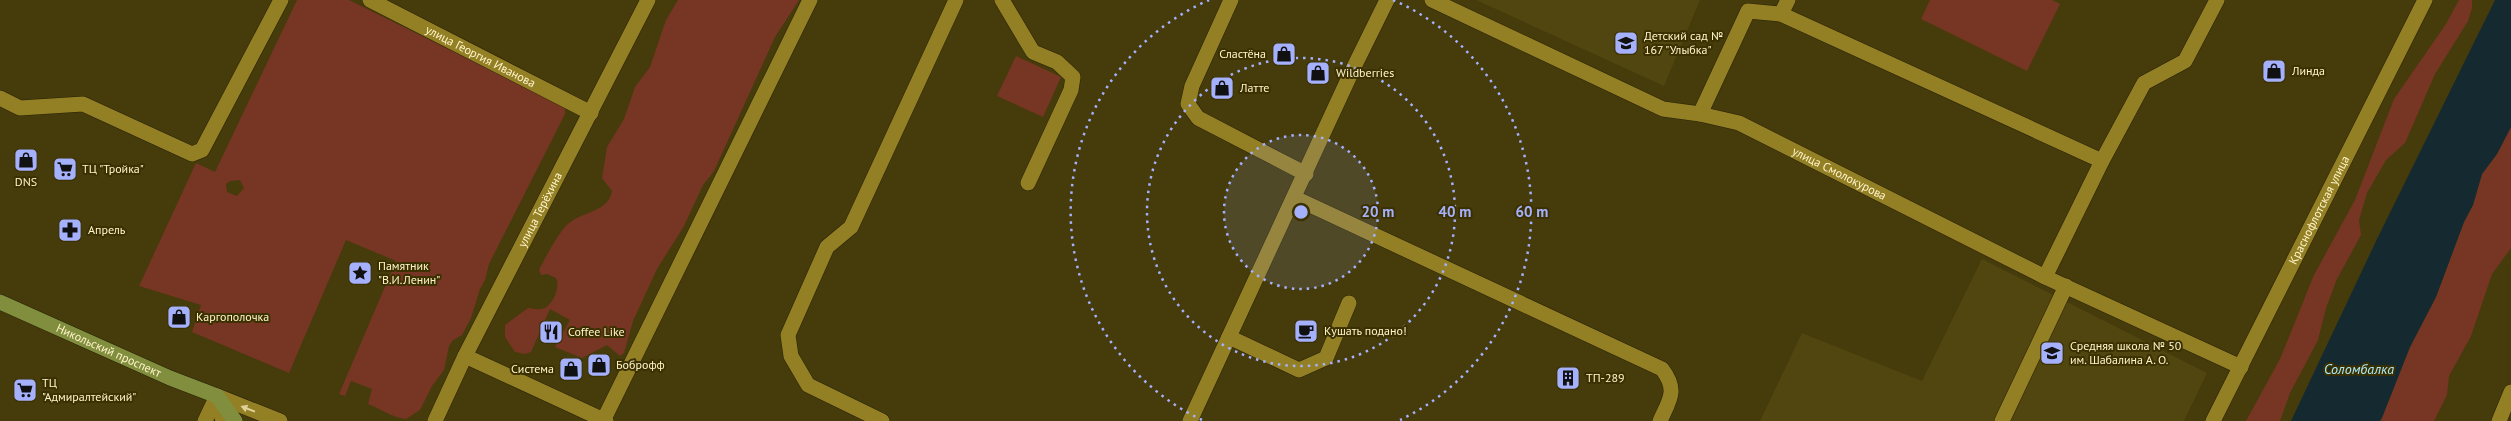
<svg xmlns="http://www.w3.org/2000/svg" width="2511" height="421" viewBox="0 0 2511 421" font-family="'PT Sans',sans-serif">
	<rect width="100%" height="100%" fill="#453b0b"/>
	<g fill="#524610">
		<path d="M1476 0H1700L1664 86Z"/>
		<path d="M1982 259 2207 373 2184 421H1760L1802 333 1922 381Z"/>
	</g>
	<g fill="#773624" fill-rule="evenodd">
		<path d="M297 0H349L565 107V114L489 264 485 280 480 289 471 318 462 335 453 340 449 346 444 370 432 386 420 410 406 419C390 417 382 409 368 404L372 389 351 381 345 396 339 394 396 261 346 240 289 373 192 332 201 305 139 286 196 163 215 172ZM240 180 244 188 237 196 227 192 226 184 230 181Z"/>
		<path d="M678 0H799L775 37 714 171 703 185 684 226 657 269 633 321 624 353 620 356 607 345 582 358 555 347 570 320 550 309 531 352 525 354 515 352 505 337V325L528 308C531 308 537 310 541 309 552 308 561 287 556 278L547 274 541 275 539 270C544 260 560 230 568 224 582 211 608 213 612 191L602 178 607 147 624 119 635 87 650 67 666 20Z"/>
		<path d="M1930 0H2052L2060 4 2027 71 1921 19Z"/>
		<path d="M2459 0H2472V8L2468 21 2435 74 2405 143 2386 160 2367 193 2359 220 2361 235 2337 279 2326 308 2318 340 2290 393 2280 421H2246L2280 359 2314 275 2355 200 2394 99 2446 24Z"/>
		<path d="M1016 56 1061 77 1043 117 997 96Z"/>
		<path d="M2511 127V248L2492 274 2471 336 2449 376 2447 395 2434 421H2380L2410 347 2436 297 2464 222 2473 205 2482 174 2497 154Z"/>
	</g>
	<path fill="#152a30" d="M2495 0H2511V127L2497 154 2482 174 2473 205 2464 222 2436 297 2410 347 2382 418 2380 421H2291L2377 239Z"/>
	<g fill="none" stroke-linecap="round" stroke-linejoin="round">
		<g stroke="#292207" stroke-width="16">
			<g id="service">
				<path d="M1002 0 1033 52 1057 62 1073 77 1071 90 1028 183"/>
				<path d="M1231 0 1192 86 1188 104 1198 118 1306 174"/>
				<path d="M1781 14 2102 161 2045 277"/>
				<path d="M0 98 20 108 83 104 192 154 202 150 281 0"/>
				<path d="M1700 114 1748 11 1781 14 1788 0"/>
				<path d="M2102 161 2144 83 2185 61 2217 0"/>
				<path d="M1295 198 1662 369C1678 390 1670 399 1660 421"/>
				<path d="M1229 337 1299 370 1326 358 1349 303"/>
				<path d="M465 356 606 421"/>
				<path d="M603 421 810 0"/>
				<path d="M882 421 808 385 791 356 788 335 827 247 851 227 956 0"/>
				<path d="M1190 421 1352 71 1387 0"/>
				<path d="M2002 421 2066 286"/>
			</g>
		</g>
		<g stroke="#292207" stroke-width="16">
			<g id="minor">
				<path id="s1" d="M370 0 591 113"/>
				<path id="s2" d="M1432 0 1663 109 1700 114 1739 123 2045 277 2241 367"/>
				<path d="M205 421 217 396"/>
				<path id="s3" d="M2213 421 2425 0"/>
				<path d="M2499 421 2511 392"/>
			</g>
		</g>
		<g stroke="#292207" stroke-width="16">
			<g id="tertiary">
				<path d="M217 396 280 421"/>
				<path d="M217 398 223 421"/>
				<path id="s4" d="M435 421 465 356 648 0"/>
			</g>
		</g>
		<g stroke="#292207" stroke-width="16">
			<g id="secondary">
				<path id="s5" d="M0 302 170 378 217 396 235 421"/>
			</g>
		</g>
		<use href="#service" stroke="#937f24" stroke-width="15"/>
		<use href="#minor" stroke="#937f24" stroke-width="15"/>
		<use href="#tertiary" stroke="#937f24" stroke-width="15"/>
		<use href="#secondary" stroke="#808e3e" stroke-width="15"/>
	</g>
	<defs><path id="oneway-solid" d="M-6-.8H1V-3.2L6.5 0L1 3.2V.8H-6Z" transform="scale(1.25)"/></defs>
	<use fill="#dfd299" href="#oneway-solid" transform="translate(248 409) rotate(-159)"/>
	<circle cx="1301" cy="212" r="77" fill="#a5b1fc" fill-opacity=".12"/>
	<g fill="none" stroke="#a5b1fc" stroke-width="2.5" stroke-dasharray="2.5 5">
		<circle cx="1301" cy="212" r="77"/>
		<circle cx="1301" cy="212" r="154"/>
		<path d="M1202 420A231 231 0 0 1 1209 0M1393 0A231 231 0 0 1 1400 420"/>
	</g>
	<defs>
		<g id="school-square" transform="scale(1.25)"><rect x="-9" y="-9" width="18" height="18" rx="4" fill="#a5b1fc" stroke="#3b3000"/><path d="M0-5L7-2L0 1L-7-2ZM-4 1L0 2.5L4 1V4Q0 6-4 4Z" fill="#111"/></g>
		<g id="shop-square" transform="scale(1.25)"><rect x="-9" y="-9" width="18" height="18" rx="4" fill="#a5b1fc" stroke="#3b3000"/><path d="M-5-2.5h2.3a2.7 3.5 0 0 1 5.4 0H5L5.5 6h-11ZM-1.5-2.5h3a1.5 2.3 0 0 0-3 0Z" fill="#111"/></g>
		<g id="supermarket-square" transform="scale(1.25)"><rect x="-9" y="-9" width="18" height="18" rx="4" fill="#a5b1fc" stroke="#3b3000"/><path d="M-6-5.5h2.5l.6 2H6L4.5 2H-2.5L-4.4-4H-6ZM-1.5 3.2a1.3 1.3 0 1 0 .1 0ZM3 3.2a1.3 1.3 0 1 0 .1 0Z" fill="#111"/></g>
		<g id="pharmacy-square" transform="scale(1.25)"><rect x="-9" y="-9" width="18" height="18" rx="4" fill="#a5b1fc" stroke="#3b3000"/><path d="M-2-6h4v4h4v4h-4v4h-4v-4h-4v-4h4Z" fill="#111"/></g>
		<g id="sight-square" transform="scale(1.25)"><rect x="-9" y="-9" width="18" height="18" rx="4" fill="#a5b1fc" stroke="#3b3000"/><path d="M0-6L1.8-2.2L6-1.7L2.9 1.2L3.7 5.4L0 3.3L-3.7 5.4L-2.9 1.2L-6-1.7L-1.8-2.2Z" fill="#111"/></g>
		<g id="cafe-square" transform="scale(1.25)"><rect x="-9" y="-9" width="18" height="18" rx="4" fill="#a5b1fc" stroke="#3b3000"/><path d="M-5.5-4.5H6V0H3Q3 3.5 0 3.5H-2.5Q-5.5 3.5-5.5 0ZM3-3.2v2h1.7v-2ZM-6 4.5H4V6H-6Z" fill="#111"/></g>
		<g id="restaurant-square" transform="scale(1.25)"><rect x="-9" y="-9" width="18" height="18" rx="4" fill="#a5b1fc" stroke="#3b3000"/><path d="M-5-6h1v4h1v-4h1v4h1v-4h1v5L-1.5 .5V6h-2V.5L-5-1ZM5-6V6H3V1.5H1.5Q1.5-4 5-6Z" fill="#111"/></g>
		<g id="building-square" transform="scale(1.25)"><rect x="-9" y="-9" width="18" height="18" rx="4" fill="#a5b1fc" stroke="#3b3000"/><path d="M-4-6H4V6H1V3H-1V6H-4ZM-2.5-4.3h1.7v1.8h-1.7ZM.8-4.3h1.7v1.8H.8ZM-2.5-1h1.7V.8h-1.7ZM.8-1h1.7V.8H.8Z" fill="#111"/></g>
	</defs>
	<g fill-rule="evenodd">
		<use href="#school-square" x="1626" y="43"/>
		<use href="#shop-square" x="1284" y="54"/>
		<use href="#shop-square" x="2274" y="71"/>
		<use href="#shop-square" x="1318" y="73"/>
		<use href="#shop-square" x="1222" y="88"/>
		<use href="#shop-square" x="26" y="160"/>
		<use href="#supermarket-square" x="65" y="169"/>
		<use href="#pharmacy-square" x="70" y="230"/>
		<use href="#sight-square" x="360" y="273"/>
		<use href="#shop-square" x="179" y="317"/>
		<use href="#cafe-square" x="1306" y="331"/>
		<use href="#restaurant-square" x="551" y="332"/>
		<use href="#school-square" x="2052" y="353"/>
		<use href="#shop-square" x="599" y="365"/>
		<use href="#shop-square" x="571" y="369"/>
		<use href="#building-square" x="1568" y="378"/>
		<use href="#supermarket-square" x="25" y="390"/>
	</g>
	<g text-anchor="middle" stroke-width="4" stroke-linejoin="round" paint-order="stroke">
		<g font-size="12" fill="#fff5cb" stroke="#3b3000" text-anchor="start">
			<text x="1644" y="40">Детский сад №<tspan x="1644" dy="14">167 "Улыбка"</tspan></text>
			<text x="1266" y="58" text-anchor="end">Сластёна</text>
			<text x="2292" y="75">Линда</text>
			<text x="1336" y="77">Wildberries</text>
			<text x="1240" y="92">Латте</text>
			<text x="82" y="173">ТЦ "Тройка"</text>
			<text x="26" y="186" text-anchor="middle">DNS</text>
			<text x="88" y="234">Апрель</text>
			<text x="378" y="270">Памятник<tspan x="378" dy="14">"В.И.Ленин"</tspan></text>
			<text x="196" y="321">Каргополочка</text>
			<text x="1324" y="335">Кушать подано!</text>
			<text x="568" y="336">Coffee Like</text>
			<text x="2070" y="350">Средняя школа № 50<tspan x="2070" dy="14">им. Шабалина А. О.</tspan></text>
			<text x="616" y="369">Боброфф</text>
			<text x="554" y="373" text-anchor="end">Система</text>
			<text x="1586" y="382">ТП-289</text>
			<text x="42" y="387">ТЦ<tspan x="42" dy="14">"Адмиралтейский"</tspan></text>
		</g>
		<g font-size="12" fill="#fff5cb" stroke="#3b3000">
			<text dy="4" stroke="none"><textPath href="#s1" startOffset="124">улица Георгия Иванова</textPath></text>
			<text dy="4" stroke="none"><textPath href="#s2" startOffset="445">улица Смолокурова</textPath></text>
			<text dy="4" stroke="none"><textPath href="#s4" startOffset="236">улица Терёхина</textPath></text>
			<text dy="4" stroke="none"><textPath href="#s3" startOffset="236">Краснофлотская улица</textPath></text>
			<text dy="4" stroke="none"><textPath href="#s5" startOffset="119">Никольский проспект</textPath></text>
		</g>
		<g font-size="14" font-style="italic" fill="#a9ebfd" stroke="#3b3000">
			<text x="2359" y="374">Соломбалка</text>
		</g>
	</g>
	<circle cx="1301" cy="212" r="8" fill="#a5b1fc" stroke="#3b3000" stroke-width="2.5"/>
	<g font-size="15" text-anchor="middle" font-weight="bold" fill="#a5b1fc" stroke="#3b3000" stroke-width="4" stroke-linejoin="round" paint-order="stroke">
		<text x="1378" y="217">20 m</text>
		<text x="1455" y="217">40 m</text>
		<text x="1532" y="217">60 m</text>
	</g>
</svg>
